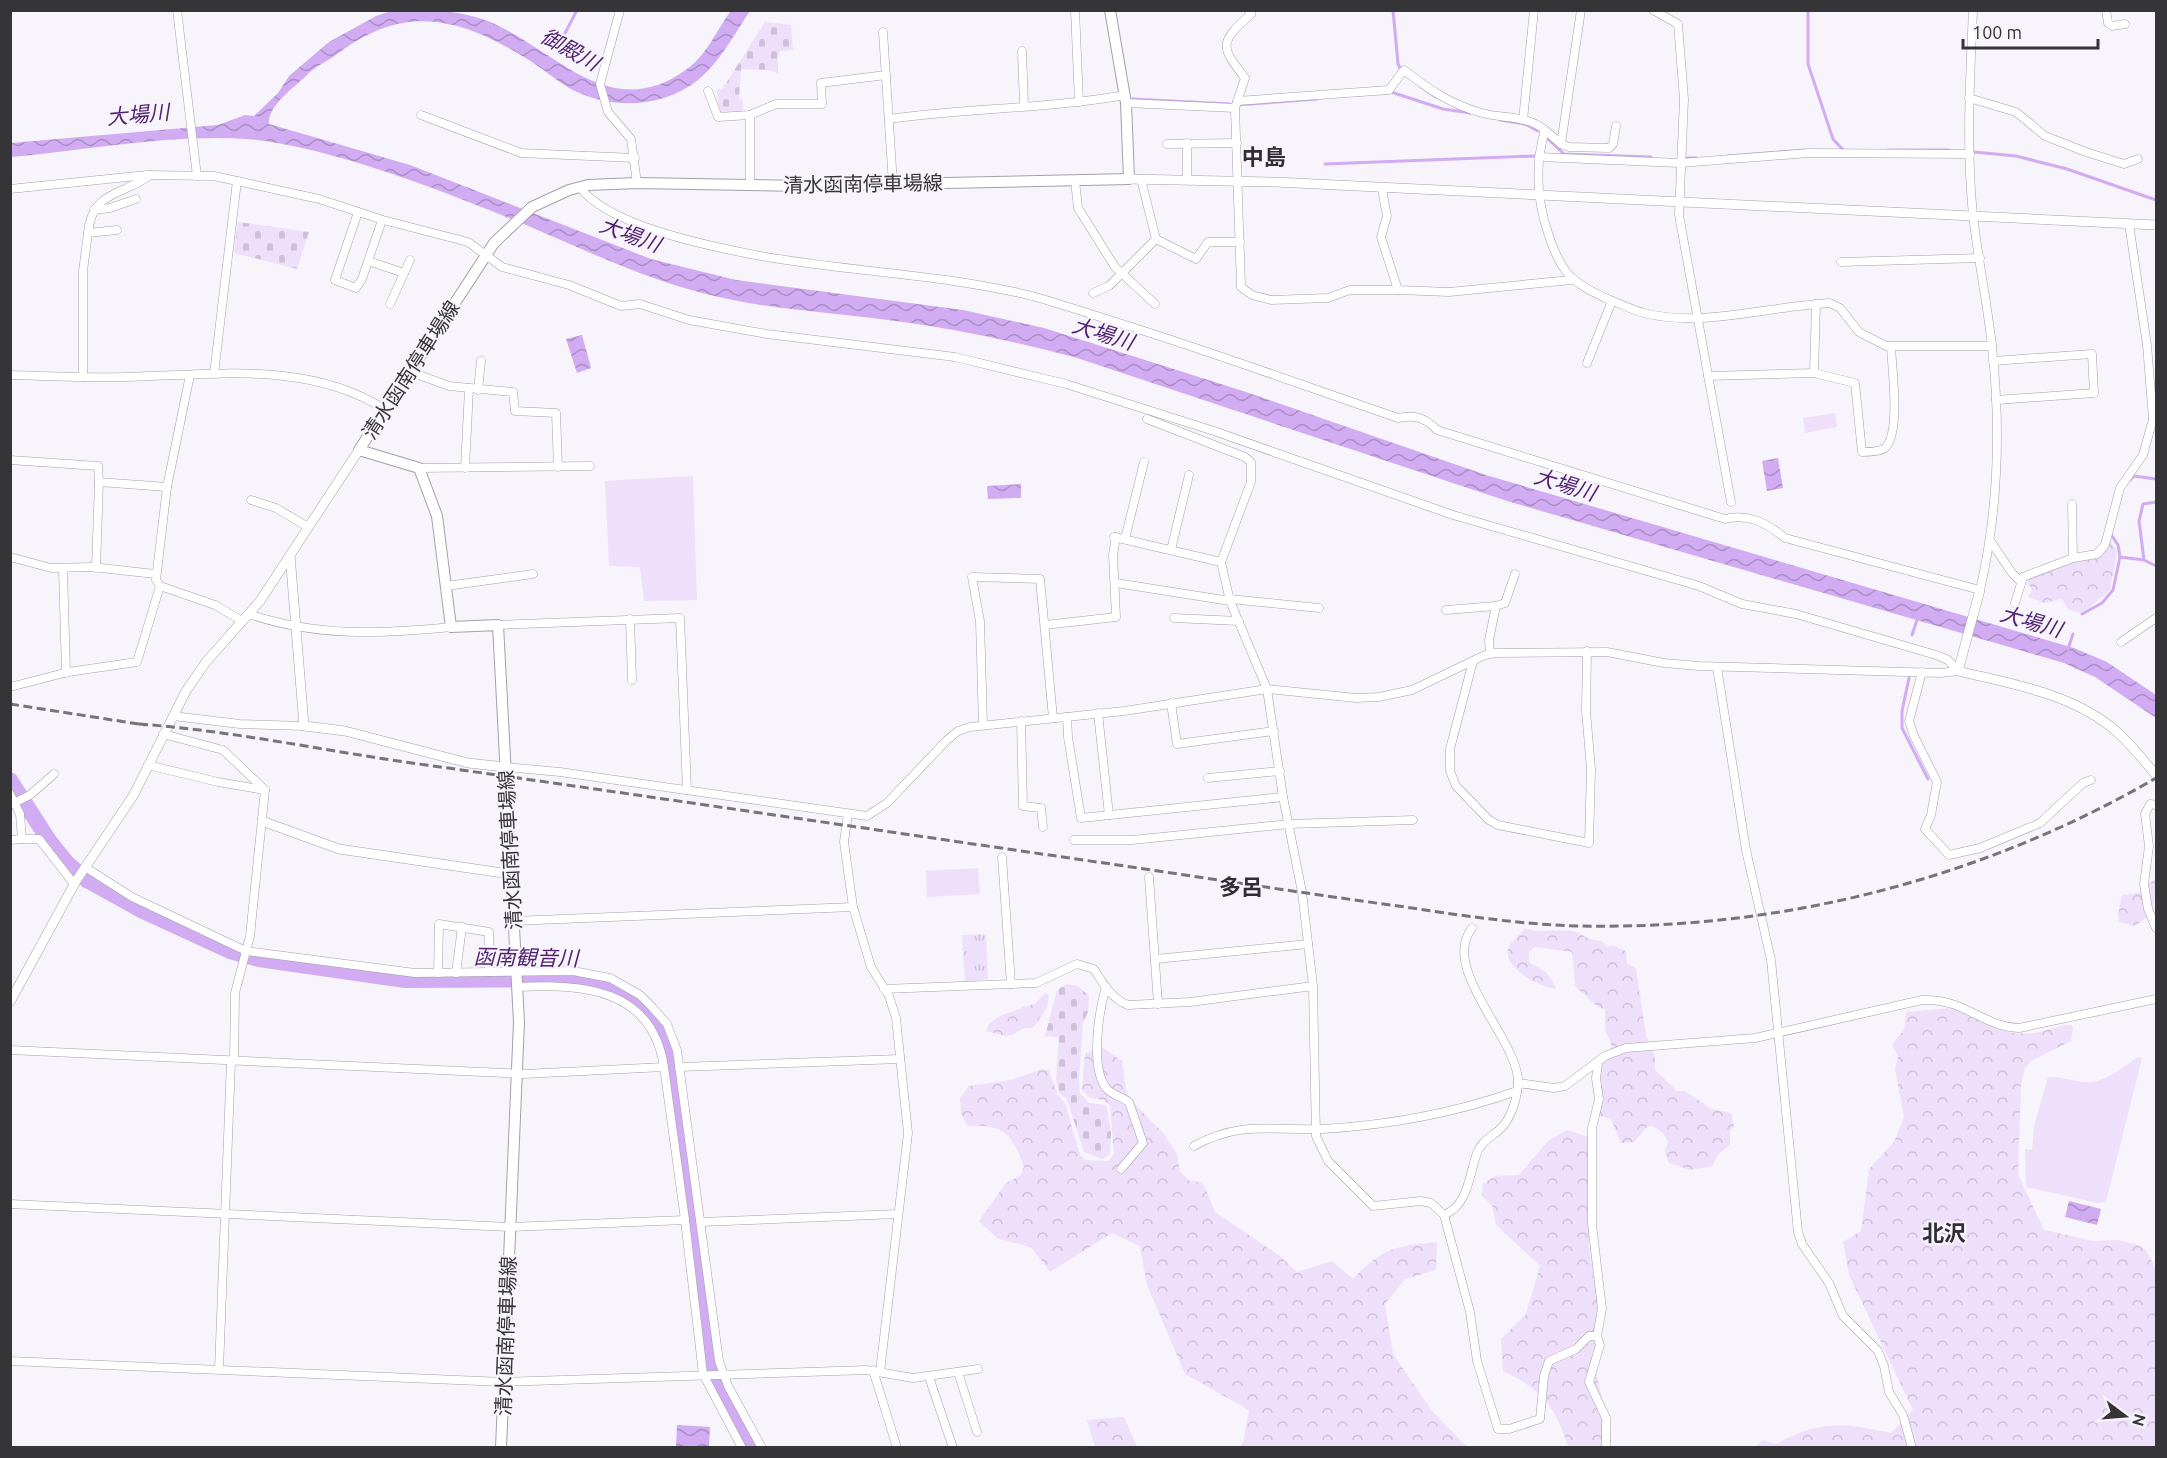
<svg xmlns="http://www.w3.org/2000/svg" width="2167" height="1458" viewBox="0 0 2167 1458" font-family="Ubuntu,'Noto Sans JP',sans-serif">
	<defs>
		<pattern id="grass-tufts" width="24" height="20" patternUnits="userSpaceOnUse" patternTransform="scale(1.5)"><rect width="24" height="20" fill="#eedffb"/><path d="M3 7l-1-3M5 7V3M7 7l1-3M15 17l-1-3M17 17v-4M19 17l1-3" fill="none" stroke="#cdc0d8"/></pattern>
		<pattern id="forest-crowns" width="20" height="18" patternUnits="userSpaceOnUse" patternTransform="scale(1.5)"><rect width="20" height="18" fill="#eedffb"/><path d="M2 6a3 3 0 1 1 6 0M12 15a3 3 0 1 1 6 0" fill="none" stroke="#cdc0d8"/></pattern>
		<pattern id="cemetery-stones" width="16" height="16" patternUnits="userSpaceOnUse" patternTransform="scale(1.5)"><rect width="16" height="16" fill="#eedffb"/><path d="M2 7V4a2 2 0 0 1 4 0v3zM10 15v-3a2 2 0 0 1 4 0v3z" fill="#cdc0d8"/></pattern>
		<pattern id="water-waves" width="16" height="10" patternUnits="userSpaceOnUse" patternTransform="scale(1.5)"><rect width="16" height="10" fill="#d1acf2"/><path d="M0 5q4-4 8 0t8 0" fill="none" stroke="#aa8dc5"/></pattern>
	</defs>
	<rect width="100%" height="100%" fill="#f7f4fb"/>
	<path fill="url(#grass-tufts)" d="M986 934 988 979 965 982 962 935Z"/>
	<g fill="url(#forest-crowns)">
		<path d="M2110 540 2117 552 2110 590 2090 607 2079 613 2068 609 2062 599 2045 603 2028 597 2032 590 2027 582 2029 578 2068 563 2095 559 2104 552Z"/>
		<path d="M2156 878 2153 913 2135 926 2119 922 2118 915 2122 895 2138 893Z"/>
		<path d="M1525 928C1539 935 1557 928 1572 931 1584 933 1584 940 1602 941L1607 947 1612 945 1626 951 1627 963 1636 969 1646 1035 1655 1057V1070L1677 1091H1685L1711 1109 1731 1113 1734 1126 1730 1131V1144L1718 1155 1712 1166 1690 1170 1669 1163 1665 1152 1668 1141C1663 1133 1658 1126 1648 1126L1634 1142 1621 1143 1611 1119 1597 1115C1606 1096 1598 1090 1600 1072 1601 1062 1608 1056 1612 1046L1605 1030V1009L1599 1008 1575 986 1572 952 1535 947 1529 952V962L1547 973 1557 989C1542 988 1503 969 1508 949 1509 943 1521 934 1525 928Z"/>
		<path d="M1045 993 1049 996 1047 1008 1033 1028H1024L1012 1035 1005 1036 986 1031 989 1024 1000 1016 1036 1003Z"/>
		<path d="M1952 1008C1979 1020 2003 1037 2034 1033 2047 1031 2058 1025 2071 1025L2073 1028 2071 1041 2031 1061 2024 1070 2021 1086 2018 1174 2044 1230 2093 1241 2118 1240 2138 1245 2147 1251 2156 1270V1447L1754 1448 1763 1440 1776 1444C1820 1420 1843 1423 1891 1433L1913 1410 1849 1275 1843 1242 1861 1231 1869 1169 1894 1142 1904 1117 1895 1069 1898 1057 1892 1044 1904 1030 1906 1012Z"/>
		<path d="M1103 1048 1122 1061 1126 1090 1130 1099 1164 1134 1177 1154 1180 1172 1190 1181 1200 1182 1205 1187 1215 1212 1280 1256 1297 1272 1332 1261 1353 1279C1384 1247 1393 1247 1437 1242L1436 1270 1405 1279 1385 1304 1393 1354 1432 1411 1467 1447H1239L1243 1443 1249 1410 1185 1374 1147 1285 1140 1246 1112 1233 1050 1272 1031 1247 998 1239 979 1221 1006 1183 1020 1176 1024 1167C1013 1135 1004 1124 968 1126L961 1114 960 1098 969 1086 1011 1080 1042 1069 1049 1071 1058 1095 1065 1103 1080 1155 1085 1160 1108 1161 1114 1154 1110 1106 1103 1100 1090 1098 1082 1090 1085 1053Z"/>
		<path d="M1567 1130 1588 1137 1589 1244 1597 1301 1596 1372 1611 1437 1610 1447H1568C1557 1408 1540 1388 1503 1371L1501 1339 1526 1314 1540 1266 1496 1225 1492 1205 1482 1196 1483 1184 1495 1176 1519 1175 1548 1141Z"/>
		<path d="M1124 1417 1137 1447H1095L1087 1420Z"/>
	</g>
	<g fill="url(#cemetery-stones)">
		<path d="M765 22 791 25 793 50 781 51 778 56V73L768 70 741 69 739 98 743 100 742 115 719 116 717 90 723 88Z"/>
		<path d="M238 222 309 232 297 269 234 253Z"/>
		<path d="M1067 984 1078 986 1089 996 1088 1012 1083 1023 1079 1079 1080 1093 1089 1103 1106 1105 1111 1132 1110 1154 1102 1159 1084 1152 1067 1099 1059 1093 1056 1079 1059 1037 1045 1036 1057 990Z"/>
	</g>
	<g fill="#eedffb">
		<path d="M1835 413 1837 427 1805 433 1803 418Z"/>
		<path d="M693 476 697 600 644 601 640 567 609 566 605 481Z"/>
		<path d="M978 868 980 894 927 897 926 871Z"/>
		<path d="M2138 1057 2142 1058 2106 1202 2098 1203 2026 1187 2025 1149 2032 1150 2034 1126 2048 1077C2062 1076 2077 1083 2091 1082 2106 1081 2125 1066 2138 1057Z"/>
	</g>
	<g fill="url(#water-waves)">
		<path d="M394 10C426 10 454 9 485 20 554 46 608 127 687 69 707 55 717 29 731 11H750C735 33 720 62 698 80 662 109 609 110 569 88 556 80 544 70 532 62 461 17 405 2 336 55 326 62 314 67 306 76 294 88 267 106 269 124L410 165 651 259 736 280 963 310 1044 328 1243 391 1486 475 2074 648 2107 662 2156 695V718L2095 677 2064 663 1507 501 1077 358C1015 341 952 328 888 320 826 312 763 309 702 293 641 277 584 250 526 225 470 202 414 180 355 162 321 152 284 142 247 139 169 134 89 150 11 157V143L218 125 245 115 254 116 278 93 289 76 329 42 376 16Z"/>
		<path d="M582 335 591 368 577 373 566 339Z"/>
		<path d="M1778 458 1783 488 1767 491 1762 461Z"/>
		<path d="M1021 484V498L988 499 987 486Z"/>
		<path d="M2069 1201 2101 1209 2097 1225 2065 1217Z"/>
		<path d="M677 1425 710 1427 709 1447 676 1446Z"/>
	</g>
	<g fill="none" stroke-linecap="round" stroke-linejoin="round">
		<g stroke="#d1acf2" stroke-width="3">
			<path d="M1393 10 1398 64 1402 72"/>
			<path d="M1808 10V64L1833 139 1844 151"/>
			<path d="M560 43 577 10"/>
			<path d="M1421 87 1436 97"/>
			<path d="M1388 91 1443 109 1470 113"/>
			<path d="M1133 99 1230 104"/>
			<path d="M1237 105 1317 99"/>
			<path d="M1500 120 1525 124 1538 131"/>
			<path d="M1547 138 1564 154 1651 157"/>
			<path d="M1887 150H1949"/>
			<path d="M1974 152 2016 156 2067 169 2156 200"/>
			<path d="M1728 156 1805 150"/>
			<path d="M1684 158H1697"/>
			<path d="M1325 164 1535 156"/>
			<path d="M2130 480 2134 476 2156 479"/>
			<path d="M2110 533 2118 545 2120 557"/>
			<path d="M2144 560 2156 566"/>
			<path d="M2082 614 2102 603 2113 590 2120 557 2144 560 2139 521 2143 504 2156 502"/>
			<path d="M1912 635 1918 617"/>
			<path d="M2068 649 2073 634"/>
			<path d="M1909 678 1902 711V728L1928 779"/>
			<path d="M83 886 87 880"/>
		</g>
		<path stroke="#d1acf2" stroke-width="16" d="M10 780 50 842 67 863 87 880 143 911 230 951 259 959 405 980 578 979 612 989 643 1007 661 1032 669 1058 712 1368 755 1448"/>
		<g stroke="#a4a0a7" stroke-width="9">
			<g id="minor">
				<path d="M177 10 197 176"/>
				<path d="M620 10 600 84 608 112 631 139 637 183"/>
				<path d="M1075 10 1079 102"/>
				<path d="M1248 10 1251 14C1219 43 1220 46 1245 78L1235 108 1241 287 1252 295 1271 300 1328 298 1350 290H1398"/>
				<path d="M1581 10 1561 144 1545 130C1535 164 1537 200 1548 233 1561 274 1572 283 1610 300 1621 304 1632 310 1644 313 1702 328 1770 306 1830 303L1840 308 1859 332 1886 346H1992"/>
				<path d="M1653 10 1678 24 1684 99 1679 215 1731 502"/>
				<path d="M2106 10 2108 23 2112 26 2125 24"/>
				<path d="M883 32 893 184"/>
				<path d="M1022 51 1024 106"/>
				<path d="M708 91 718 117 750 115 776 104H822L821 83 886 75"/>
				<path d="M1969 98 2016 112 2045 136 2086 152 2124 164 2138 159"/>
				<path d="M1237 101 1389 90 1404 70C1428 89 1452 105 1482 113 1504 119 1527 115 1545 130"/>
				<path d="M1126 103 1235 108"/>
				<path d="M421 115 521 153 635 158"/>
				<path d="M750 115V186"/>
				<path d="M889 119C967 108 1047 109 1125 95"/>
				<path d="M1523 120 1534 10"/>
				<path d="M1187 143V180"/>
				<path d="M1167 144 1237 143"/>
				<path d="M1561 144 1569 147 1609 148 1613 144 1616 126"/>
				<path d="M1539 157 1680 163 1809 153 1970 154"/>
				<path d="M1141 179 1156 239 1196 259 1208 242H1240"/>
				<path d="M1075 181 1078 208 1115 267 1155 304"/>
				<path d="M580 187C607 225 705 245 750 254 843 272 939 273 1032 296 1061 304 1090 314 1119 323 1212 352 1305 386 1398 418 1416 415 1424 417 1437 430L1725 519C1748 513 1767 523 1785 538L1980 590C1999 508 2001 429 1992 346 1987 302 1978 259 1973 215 1966 147 1970 79 1973 10"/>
				<path d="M10 189 147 175 214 176 319 199 383 220 468 242 502 267 569 285 621 306 640 304 689 320 767 334 955 357 1066 384 1214 431 1453 515 1699 586 1742 604 1796 614 1936 655 1948 660 1958 671 1940 673 1699 666 1664 663 1607 652 1496 653 1485 655 1412 690 1379 697 1356 698 1267 689 1124 711 970 727 958 731 947 740 887 803 867 816 560 772 505 767"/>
				<path d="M1382 189 1387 216 1381 237 1398 290 1449 292 1571 280"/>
				<path d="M94 210 110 208 136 199"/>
				<path d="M358 212 335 280 356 288 362 279 382 220"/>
				<path d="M2129 224 2147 345 2153 419H2156"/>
				<path d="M88 233C92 190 123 196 150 175"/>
				<path d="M368 261 404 273"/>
				<path d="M1841 262 1980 258"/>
				<path d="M1093 293 1109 286 1156 239"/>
				<path d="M390 304 410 260"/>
				<path d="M1993 361 2092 354 2094 393 1996 400"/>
				<path d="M1587 363 1612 301"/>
				<path d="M411 372 449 386 513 392 515 411 556 413 558 467"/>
				<path d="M1814 373 1816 304"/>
				<path d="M214 374 237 181"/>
				<path d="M10 375C49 376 87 378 126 377 213 375 309 360 386 410"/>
				<path d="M190 375 167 487 156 580 160 586 215 605 242 621"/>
				<path d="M1708 376 1814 373 1855 383 1862 452C1869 452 1880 452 1885 448 1901 433 1892 369 1891 347"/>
				<path d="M83 377V271L88 233 117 230"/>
				<path d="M478 390 481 361"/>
				<path d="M1147 419 1245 457 1251 462V482L1221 562 1230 601 1267 689 1283 797 1302 892 1313 986 1316 1136 1328 1161 1373 1206 1421 1201 1431 1203 1444 1215 1470 1312 1477 1361 1498 1429H1509L1540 1419 1544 1376 1549 1361 1576 1349 1589 1336H1597"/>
				<path d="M10 460 98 466 99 482 167 487"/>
				<path d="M419 468 590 466"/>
				<path d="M465 468 469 389"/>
				<path d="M251 500 276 508 308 527"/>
				<path d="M1114 537 1221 562"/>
				<path d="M1125 539 1144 462"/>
				<path d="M1991 542 2012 573 2021 582"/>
				<path d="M1171 550 1189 475"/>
				<path d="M10 557 51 568 92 567 155 574"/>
				<path d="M2073 558 2097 554 2105 545 2120 488 2143 455 2153 419"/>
				<path d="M96 568 99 482"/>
				<path d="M63 569 66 673"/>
				<path d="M1116 583 1230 601"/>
				<path d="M446 586 533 574"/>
				<path d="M1230 599 1319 608"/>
				<path d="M2015 603 2023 577 2073 558 2072 504"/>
				<path d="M1446 610 1496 606"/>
				<path d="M249 614C316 637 382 634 451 627"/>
				<path d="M1174 618 1239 621"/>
				<path d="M630 619 632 680"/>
				<path d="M498 625 680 618 687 790"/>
				<path d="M1045 625 1116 617 1113 555 1116 537"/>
				<path d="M2121 642 2156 618"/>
				<path d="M1490 653 1489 640 1496 606 1505 603 1515 574"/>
				<path d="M1473 661 1450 749V771L1456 786 1489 820 1498 825 1589 843 1591 769 1586 711 1587 651"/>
				<path d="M1717 667 1746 850 1771 960 1798 1232 1802 1244 1829 1283 1843 1316 1878 1351 1884 1366 1889 1392 1903 1415 1912 1448"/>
				<path d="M1922 672 1909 721 1914 736 1937 782 1931 815 1925 829 1949 855 1980 848 2040 823 2083 783 2091 780"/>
				<path d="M10 687 68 672 137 662 160 586"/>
				<path d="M1171 703 1177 744 1274 731"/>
				<path d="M1098 713 1109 815"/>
				<path d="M173 716 240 724 304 726"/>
				<path d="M1067 717 1068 737 1081 818 1283 797"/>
				<path d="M1021 721 1023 806 1041 808 1043 827"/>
				<path d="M983 725 980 621 972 577 1040 579 1053 718"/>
				<path d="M163 734 223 750 265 790 250 936 235 993 234 1061"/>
				<path d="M148 765 218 782 265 790"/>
				<path d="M1208 778 1280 771"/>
				<path d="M10 794 20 814 22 839H39L74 884"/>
				<path d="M12 804 30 795 54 774"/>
				<path d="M2156 805 2150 804 2145 814 2149 846 2144 884 2148 909 2156 928"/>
				<path d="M848 814 844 842 853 907 871 967 889 996 896 1018 908 1133 880 1372"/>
				<path d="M10 840 22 839"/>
				<path d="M1074 840H1132L1289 824 1413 820"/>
				<path d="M1002 857 1011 984"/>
				<path d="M85 867 132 897 246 951 415 973 573 971 610 978 640 995 652 1007 667 1024 677 1050 719 1361 728 1386 762 1448"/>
				<path d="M1149 877 1158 1004"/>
				<path d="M513 921 853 907"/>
				<path d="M1156 959 1308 944"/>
				<path d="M438 973 439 924 489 932V972"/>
				<path d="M456 973 462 927"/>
				<path d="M518 987C583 984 652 988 664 1067"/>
				<path d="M1106 987C1099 1010 1089 1071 1108 1090 1114 1095 1123 1098 1129 1102L1143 1143 1121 1169"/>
				<path d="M884 989 1036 983 1077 964 1094 969C1103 984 1112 999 1128 1005L1190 1002 1313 986"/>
				<path d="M10 1050 524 1074 664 1067 685 1220 510 1227 10 1204"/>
				<path d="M1598 1063 1596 1078 1599 1099 1592 1128V1224L1602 1309 1597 1336 1600 1345 1589 1382 1606 1418V1448"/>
				<path d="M679 1067 900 1059"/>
				<path d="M1518 1083 1554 1088 1565 1086 1605 1056 1626 1048 1755 1038 1922 1000C1964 998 1981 1026 2019 1028L2156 999"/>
				<path d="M1194 1146C1240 1120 1274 1131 1323 1129 1389 1125 1455 1113 1517 1091"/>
				<path d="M1444 1215C1469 1205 1469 1174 1477 1153 1481 1142 1491 1137 1499 1130 1511 1120 1517 1099 1518 1084 1521 1042 1439 970 1472 928"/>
				<path d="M685 1220 703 1374 742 1448"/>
				<path d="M701 1222 898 1214"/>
				<path d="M10 1361 504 1382 866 1370 913 1378 978 1369"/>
				<path d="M219 1369 231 1061"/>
				<path d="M873 1370 897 1448"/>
				<path d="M958 1372 977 1432"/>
				<path d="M929 1377 953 1448"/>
			</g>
		</g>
		<g stroke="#a4a0a7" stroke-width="10">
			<g id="tertiary">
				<path d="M1129 179 1275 182 2156 225"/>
				<path d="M290 555 304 726 345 731 468 763 505 767"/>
				<path d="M1980 590 1958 671C2011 684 2072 693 2116 731 2131 744 2143 760 2156 775"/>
				<path d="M262 821 339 849 510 874"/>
				<path d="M10 1002 76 881 133 796 186 691 206 662 260 601 359 450"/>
			</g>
		</g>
		<g stroke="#a4a0a7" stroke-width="12">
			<path id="secondary" d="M501 1448 519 1022 498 625 451 627 437 516 419 468 359 450 494 243 532 207 569 190 588 185 637 183 803 186 1129 179 1126 103 1110 10"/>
		</g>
		<use href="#minor" stroke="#fff" stroke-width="8"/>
		<use href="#tertiary" stroke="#fff" stroke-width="9"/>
		<use href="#secondary" stroke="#fff" stroke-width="10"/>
		<g stroke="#757477" stroke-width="3" stroke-dasharray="9 4.5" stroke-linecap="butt">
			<path d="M10 704 145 725"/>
			<path d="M139 724C235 731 330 752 426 765 654 797 883 831 1111 864 1207 878 1302 893 1398 906 1459 915 1521 925 1583 926 1782 930 1984 878 2156 778"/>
		</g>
	</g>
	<g text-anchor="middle" stroke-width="4.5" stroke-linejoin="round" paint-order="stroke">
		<g font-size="20" fill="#353436" stroke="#f7f4fb">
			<text transform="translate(863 184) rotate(-1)" y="7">清水函南停車場線</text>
			<text transform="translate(411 370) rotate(-57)" y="7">清水函南停車場線</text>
			<text transform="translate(510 850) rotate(-93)" y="7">清水函南停車場線</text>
			<text transform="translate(506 1336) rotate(-88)" y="7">清水函南停車場線</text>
		</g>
		<g font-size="21" font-style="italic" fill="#522272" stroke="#f7f4fb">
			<text transform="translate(570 50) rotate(29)" y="7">御殿川</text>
			<text transform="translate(138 115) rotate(-5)" y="7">大場川</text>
			<text transform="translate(630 235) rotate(20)" y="7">大場川</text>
			<text transform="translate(1103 334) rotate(17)" y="7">大場川</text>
			<text transform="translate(1565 485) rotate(17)" y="7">大場川</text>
			<text transform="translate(2031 622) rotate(16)" y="7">大場川</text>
			<text transform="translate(526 958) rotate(1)" y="7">函南観音川</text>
		</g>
		<g font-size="22" font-weight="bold" fill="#302d33" stroke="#f7f4fb">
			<text x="1264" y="165">中島</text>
			<text x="1241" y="895">多呂</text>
			<text x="1944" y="1241">北沢</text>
		</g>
	</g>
	<rect width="2167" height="1458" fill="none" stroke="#353436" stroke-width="24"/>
	<g transform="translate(2125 1416) rotate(106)" stroke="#f7f4fb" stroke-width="4.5" paint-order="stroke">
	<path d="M0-4.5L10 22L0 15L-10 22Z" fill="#353436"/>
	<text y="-9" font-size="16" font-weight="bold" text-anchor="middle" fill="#353436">N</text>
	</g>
	<path d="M1963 39v9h135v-9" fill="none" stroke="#353436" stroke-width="3"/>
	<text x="1972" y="39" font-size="18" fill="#353436" stroke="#f7f4fb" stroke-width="4.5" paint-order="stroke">100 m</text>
</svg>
